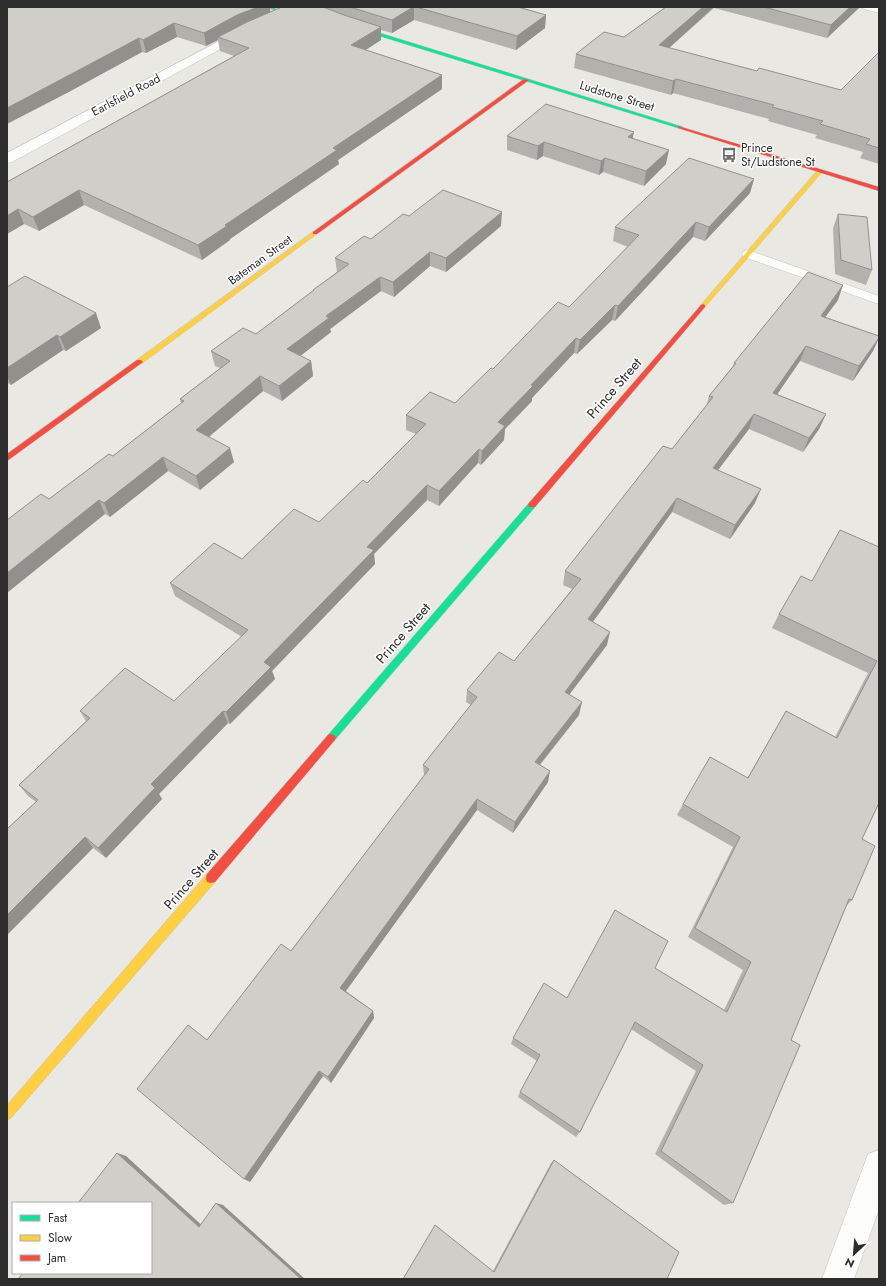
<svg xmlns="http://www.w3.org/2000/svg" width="886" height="1286" viewBox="0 0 886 1286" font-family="Jost,sans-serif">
	<rect width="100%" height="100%" fill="#eae8e2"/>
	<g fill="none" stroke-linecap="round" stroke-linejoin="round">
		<g stroke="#c4c4c3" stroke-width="1">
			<path id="lane" d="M748 250 879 296V304L744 257 742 254 744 251Z"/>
		</g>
		<g stroke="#c4c4c3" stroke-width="1">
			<g id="street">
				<path d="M862 7H879V13L864 9Z"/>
				<path d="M246 27 250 29 252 31 250 33 12 162 7 163V153Z"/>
				<path d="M879 1150V1209L854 1279H822L868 1154Z"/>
			</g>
		</g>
		<g stroke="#c4c4c3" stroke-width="1">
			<g id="fast">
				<path d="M267 7H273L276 9 274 10Z"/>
				<path d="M305 7H311L351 24 683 127 678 128 347 26Z"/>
				<path d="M532 502 535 503 536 505 535 507 334 741 331 742 328 741 326 738 328 735 529 503Z"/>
			</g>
		</g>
		<g stroke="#c4c4c3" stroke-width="1">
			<g id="slow">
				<path d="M818 170 823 171 705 307H701V305Z"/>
				<path d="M313 232 318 233 141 364H137V360Z"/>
				<path d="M211 873 215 874 216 878 215 882 11 1118 7 1120V1105L207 874Z"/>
			</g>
		</g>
		<g stroke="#c4c4c3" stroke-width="1">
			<g id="jam">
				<path d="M524 79 529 80 317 234H313V232Z"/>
				<path d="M678 126 879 187V191L678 128Z"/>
				<path d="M703 304 705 305V307L535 507H529L528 505 529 503 701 305Z"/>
				<path d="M137 360H141L143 362 7 461V454Z"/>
				<path d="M331 734 334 735 336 738 334 741 215 882 211 883 207 882 206 878 207 874 328 735Z"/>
			</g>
		</g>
		<use href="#lane" fill="#fcfcfb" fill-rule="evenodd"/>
		<use href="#street" fill="#fcfcfb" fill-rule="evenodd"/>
		<use href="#fast" fill="#16e098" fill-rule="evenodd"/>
		<use href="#slow" fill="#ffcf43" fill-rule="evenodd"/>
		<use href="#jam" fill="#f24e42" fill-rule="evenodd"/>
	</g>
	<g fill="#b2b1ad">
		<path d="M7 7H270V12L282 7H520H519L546 15 545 28 516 50 414 20 392 33 381 30V40L366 50 442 75V89L338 160 339 164 230 239V240L202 260 84 205 39 231 24 224 7 234V182L234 56 220 51 218 40 206 46 177 37 146 53 142 52 65 94Z"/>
		<path d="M666 7H860L827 38 714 8 669 48 757 71 841 90 879 52V164L860 158 863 152 815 138 817 135 768 121 769 119 673 93 671 95 574 68 576 54 624 37Z"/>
		<path d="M507 136 633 138 666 164 644 186 603 172 599 175 543 156 537 160 507 150Z"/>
		<path d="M754 179 750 193 705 241 693 237 615 321 612 320 577 354 574 353 532 398V401L505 429 504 440 481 465 478 463 439 506 427 500 374 554 375 564 272 671 275 679 230 724 228 723 159 794 162 799 106 858 93 848 7 935V829L36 802 28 796 19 785 86 721 80 711 174 701 242 637 175 596 170 583 242 559 319 522 367 483 416 434 406 430V415L455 403 493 369 569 307 628 247 613 241 615 227Z"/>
		<path d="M838 214 872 270 866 285 835 274 833 228Z"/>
		<path d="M409 216 501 226 446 272 430 266 394 297 381 291 330 329 331 332 300 356 311 361 313 376 282 401 263 391 209 437 234 462 200 490 168 471 110 517 105 514 49 499 113 456 181 403 180 399 220 368 215 366 211 351 256 334 313 291V290L337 272 335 258 371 239Z"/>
		<path d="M7 287 101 328 66 351 63 350 11 385 8 383 7 384Z"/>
		<path d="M838 300 825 317 879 336V338L873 351 853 381 800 361 777 394 826 414 819 429 803 452 749 429 718 470 755 503 730 539 672 512 592 622 607 645 569 695 579 715 540 765 548 782 513 833 477 810 346 991 373 1011 374 1018 331 1083 323 1076 250 1182 207 1040 291 951 424 776 423 765 471 705 466 702 467 690 514 661 572 589 563 585 565 571 672 449 706 407 709 396 733 366 734 363Z"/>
		<path d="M879 547V803L862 839 852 900 847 905 791 1040 733 1203 724 1205 655 1154 696 1071 631 1029 580 1132 576 1137 518 1097 520 1092 537 1061 511 1044 513 1038 567 998 655 968 724 1010 743 970 688 937 733 847 677 815 683 804 748 777 786 711 835 737 868 673 772 628 779 614 812 581Z"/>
		<path d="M554 1160 667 1279H403L493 1271 551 1163Z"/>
	</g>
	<g fill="#91908d">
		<path d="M258 7H270L271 16 218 37V40L206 46 204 33 237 15Z"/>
		<path d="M413 7H414V20L392 33V20Z"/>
		<path d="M703 7H714L657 59 659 45Z"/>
		<path d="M850 7H860L827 38 831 25Z"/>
		<path d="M546 15 545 28 516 50 517 36Z"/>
		<path d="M174 23 177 37 146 53 143 40Z"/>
		<path d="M381 27V40L352 58 351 45Z"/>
		<path d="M139 38 142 52 65 94 7 124V108Z"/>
		<path d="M442 75V89L338 160 339 164 230 239V240L202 260 198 245 333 148Z"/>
		<path d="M676 79 673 93 671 95 673 81Z"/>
		<path d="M634 132 631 146 628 137Z"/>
		<path d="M544 142 543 156 537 160 538 146Z"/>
		<path d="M669 150 666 164 644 186 646 171Z"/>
		<path d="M605 158 603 172 599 175 601 161Z"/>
		<path d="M754 179 750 193 705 241 709 227Z"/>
		<path d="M79 190 84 205 39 231 33 217Z"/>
		<path d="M18 209 24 224 7 234V216Z"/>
		<path d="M502 212 501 226 446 272V258Z"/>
		<path d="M696 222 693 237 615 321 618 306Z"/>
		<path d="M430 252V266L394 297 393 282Z"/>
		<path d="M380 277 381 291 330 329 331 332 290 364 287 349 326 316Z"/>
		<path d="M843 285 838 300 815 331 821 316Z"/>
		<path d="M615 305 612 320 577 354 580 340Z"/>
		<path d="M96 313 101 328 66 351 60 337Z"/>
		<path d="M57 335 63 350 11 385 7 376V368Z"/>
		<path d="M576 338 574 353 532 398V401L505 429 504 440 481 465 482 451 498 422 531 385Z"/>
		<path d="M879 338 873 351 853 381 859 366Z"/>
		<path d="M806 346 800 361 768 408 773 393Z"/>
		<path d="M311 361 313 376 282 401 279 386Z"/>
		<path d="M260 376 263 391 200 444 196 430Z"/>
		<path d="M754 414 749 429 709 482 713 468Z"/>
		<path d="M826 414 819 429 803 452 809 438Z"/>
		<path d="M230 448 234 462 200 490 196 476Z"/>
		<path d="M479 449 478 463 439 506V491Z"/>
		<path d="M163 457 168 471 110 517 104 503Z"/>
		<path d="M427 485V500L374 554 375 564 272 671 275 679 230 724 226 712 264 662 367 547Z"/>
		<path d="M761 489 755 503 730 539 735 525Z"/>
		<path d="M677 498 672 512 585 633 588 619Z"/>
		<path d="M99 500 105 514 7 593V573Z"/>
		<path d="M610 632 607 645 562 704 565 692Z"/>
		<path d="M582 702 579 715 533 773 535 762Z"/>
		<path d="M223 711 228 723 159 794 162 799 106 858 98 848 151 784Z"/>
		<path d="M550 771 548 782 513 833 515 822Z"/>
		<path d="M477 799V810L343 995 340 988Z"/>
		<path d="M85 837 93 848 7 935V915Z"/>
		<path d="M373 1011 374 1018 331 1083 328 1077Z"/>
		<path d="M319 1071 323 1076 250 1182 244 1179Z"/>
		<path d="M117 1153 126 1156 206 1229 199 1227Z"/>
		<path d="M216 1203 223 1205 305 1279H301Z"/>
	</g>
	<g fill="#cfcec9" stroke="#91908d">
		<path d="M7 7H258L237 15 204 33 174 23 143 40 139 38 60 80 7 108Z"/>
		<path d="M282 7H323L344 15 381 27 351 45 442 75 333 148 337 150 225 225 227 226 198 245 79 190 33 217 18 209 7 216V182L249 48 218 37 247 22Z"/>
		<path d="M350 7H413L392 20Z"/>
		<path d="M416 7H518L546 15 517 36Z"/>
		<path d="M666 7H703L659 45 757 71 759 68 841 90 879 52V148L866 144 870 139 820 124 823 121 772 107 774 105 676 79 673 81 576 54 604 32 624 37Z"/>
		<path d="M764 7H850L831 25Z"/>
		<path d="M546 104 634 132 628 137 669 150 646 171 605 158 601 161 544 142 538 146 507 136Z"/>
		<path d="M689 158 754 179 709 227 696 222 618 306 615 305 580 340 576 338 531 385 533 386 498 422 505 426 482 451 479 449 439 491 427 485 367 547 374 550 264 662 271 667 226 712 223 711 151 784 155 788 98 848 85 837 7 915V829L38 800 19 785 90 718 80 711 125 668 174 701 248 630 170 583 214 543 242 559 294 509 319 522 363 480 367 483 426 424 406 415 430 392 455 403 491 368 493 369 558 302 569 307 639 235 615 227Z"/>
		<path d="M443 190 502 212 446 258 430 252 393 282 380 277 326 316 329 318 287 349 311 361 279 386 260 376 196 430 230 448 196 476 163 457 104 503 99 500 7 573V520L41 494 49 499 109 454 113 456 184 401 180 399 230 361 211 351 243 328 256 334 314 290H313L349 264 335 258 364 236 371 239 403 214 409 216Z"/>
		<path d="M838 214 867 217 872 270 841 260Z"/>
		<path d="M808 272 843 285 821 316 879 336V338L859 366 806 346 773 393 826 414 809 438 754 414 713 468 761 489 735 525 677 498 588 619 610 632 565 692 582 702 535 762 550 771 515 822 477 799 340 988 373 1011 328 1077 319 1071 244 1179 137 1089 188 1025 207 1040 281 944 291 951 429 769 423 765 477 697 467 690 499 652 514 661 581 579 565 571 663 446 672 449 713 397 709 396 736 363H734Z"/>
		<path d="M25 276 96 313 60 337 57 335 7 368V287Z"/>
		<path d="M840 530 879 547V803L862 839 875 846 852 900 849 899 791 1040 800 1045 733 1203 661 1151 703 1065 635 1022 580 1132 520 1092 540 1055 513 1038 544 983 567 998 615 910 668 941 655 968 727 1012 751 962 695 928 740 837 683 804 710 757 748 778 786 711 837 738 877 661 779 614 801 576 812 581Z"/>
		<path d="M117 1153 199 1227 216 1203 301 1279H18L23 1273H151V1203H78Z"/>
		<path d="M554 1160 679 1252 667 1279H403L435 1225 494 1272Z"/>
	</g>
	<defs>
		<g id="bus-bare" transform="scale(1.2)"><path d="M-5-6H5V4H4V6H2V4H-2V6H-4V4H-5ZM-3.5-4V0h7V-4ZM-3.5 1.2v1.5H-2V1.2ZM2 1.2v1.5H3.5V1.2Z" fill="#6f6e6c" stroke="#fff" stroke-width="2.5" paint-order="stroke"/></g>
	</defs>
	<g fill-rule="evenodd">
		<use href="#bus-bare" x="729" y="155"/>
	</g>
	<g text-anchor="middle" stroke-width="3" stroke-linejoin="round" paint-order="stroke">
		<g font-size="12" fill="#2d2d2d" stroke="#fff">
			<text transform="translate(126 95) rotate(-28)" y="4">Earlsfield Road</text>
			<text transform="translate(617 96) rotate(17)" y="4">Ludstone Street</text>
			<text transform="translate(260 260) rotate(-36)" y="4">Bateman Street</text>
		</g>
		<g font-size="12" fill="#2d2d2d" stroke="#fff" text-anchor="start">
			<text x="741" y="152">Prince<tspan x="741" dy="14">St/Ludstone St</tspan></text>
		</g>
		<g font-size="14" fill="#2d2d2d" stroke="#fff">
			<text transform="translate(614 388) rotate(-49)" y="5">Prince Street</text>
			<text transform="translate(403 633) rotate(-49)" y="5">Prince Street</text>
			<text transform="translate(191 879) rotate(-49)" y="5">Prince Street</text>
		</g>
	</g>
	<rect width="886" height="1286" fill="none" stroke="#2d2d2d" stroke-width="16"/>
	<rect x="12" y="1202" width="140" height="72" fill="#ffffff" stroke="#ababab"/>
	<rect x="20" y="1215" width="20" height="6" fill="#16e098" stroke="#ababab"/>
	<text x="48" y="1222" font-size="12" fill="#2d2d2d">Fast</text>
	<rect x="20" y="1235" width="20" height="6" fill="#ffcf43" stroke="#ababab"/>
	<text x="48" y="1242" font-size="12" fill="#2d2d2d">Slow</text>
	<rect x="20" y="1255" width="20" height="6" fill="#f24e42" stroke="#ababab"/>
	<text x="48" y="1262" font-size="12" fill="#2d2d2d">Jam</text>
	<g transform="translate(854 1254) rotate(206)" stroke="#ffffff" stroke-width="3" paint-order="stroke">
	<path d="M0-3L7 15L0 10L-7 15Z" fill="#2d2d2d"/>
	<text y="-6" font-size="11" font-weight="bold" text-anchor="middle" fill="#2d2d2d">N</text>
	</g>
</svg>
